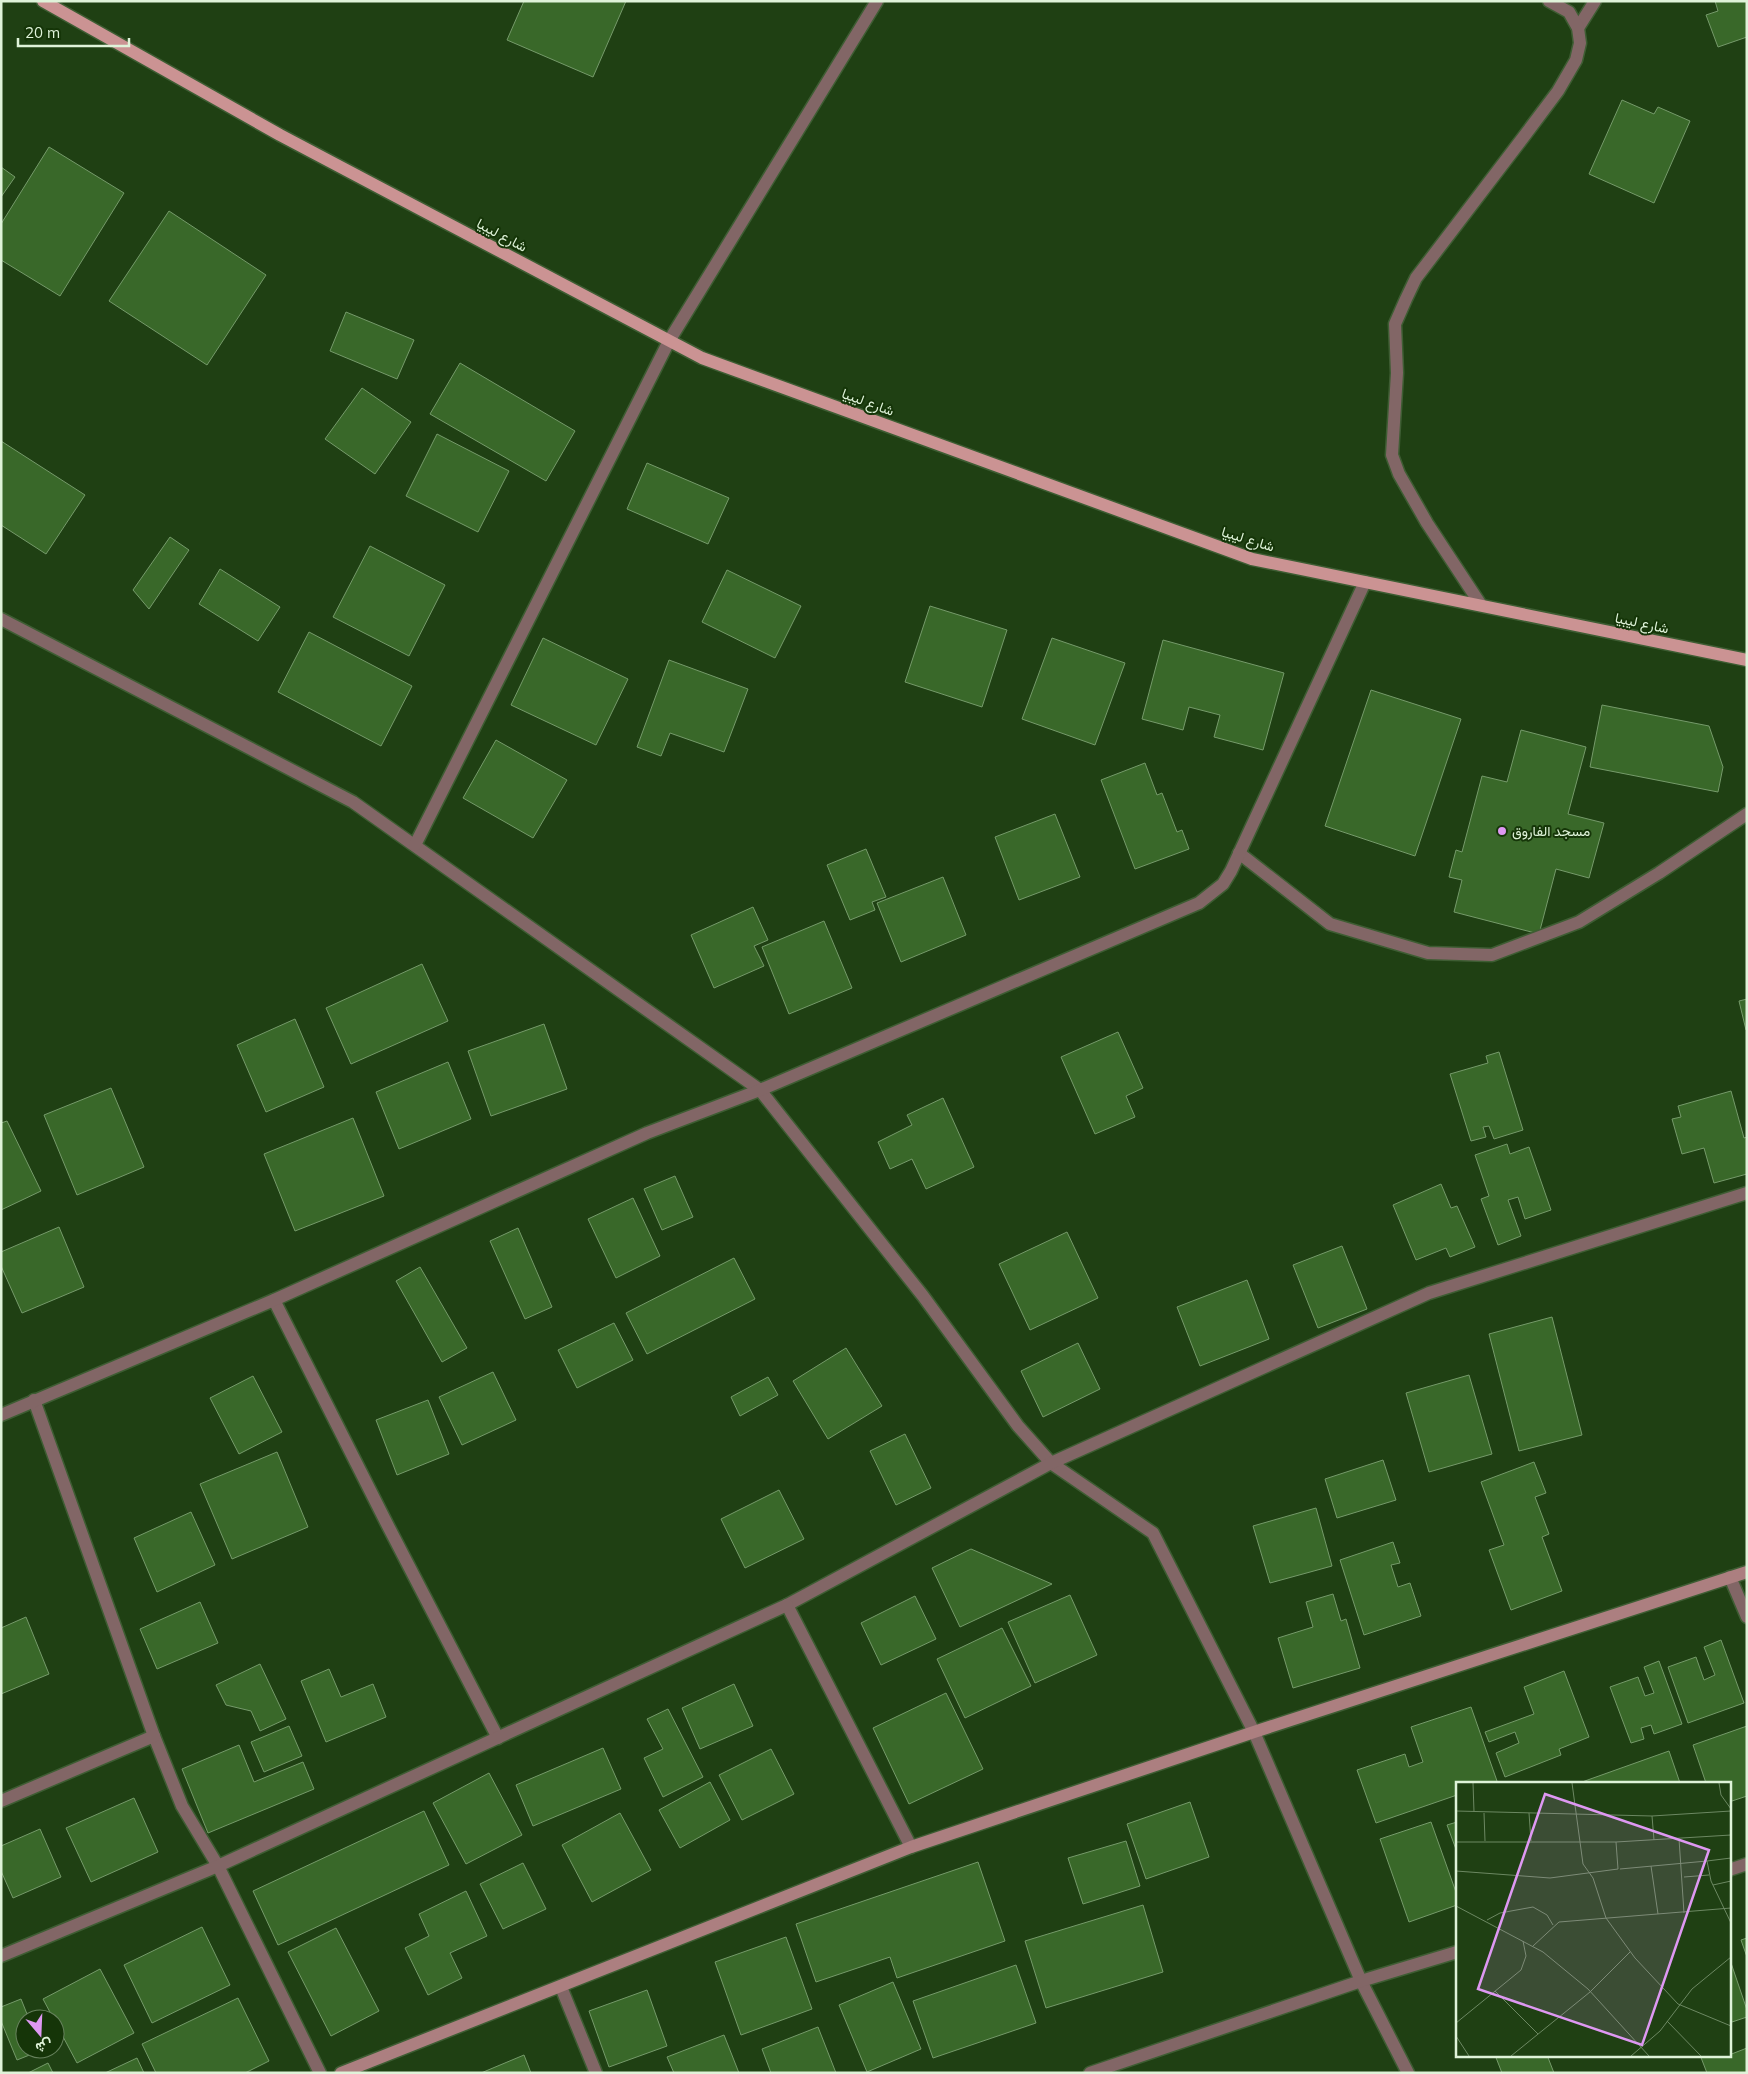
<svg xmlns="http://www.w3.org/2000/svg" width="1748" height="2074" viewBox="0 0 1748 2074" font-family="Mulish,Vazirmatn,sans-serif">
	<rect width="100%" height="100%" fill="#1f4013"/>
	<g fill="#396829" stroke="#759a6a">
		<path d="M524 1H626L593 77 507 40Z"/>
		<path d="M1715 1H1747V37L1718 47 1706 15 1718 11Z"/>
		<path d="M1622 100 1654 114 1658 107 1690 121 1654 203 1589 174Z"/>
		<path d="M49 147 124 193 60 296 1 260V224Z"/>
		<path d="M1 167 15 177 1 197Z"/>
		<path d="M169 211 266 275 207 365 109 301Z"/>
		<path d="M346 312 414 340 397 379 330 351Z"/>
		<path d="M460 363 575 431 546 481 430 414Z"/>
		<path d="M362 388 411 422 375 474 325 439Z"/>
		<path d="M437 434 509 471 478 532 406 496Z"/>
		<path d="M1 441 85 495 46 554 1 525Z"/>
		<path d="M647 463 729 498 708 544 627 509Z"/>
		<path d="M170 537 189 550 149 609 133 590Z"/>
		<path d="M370 546 445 585 409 656 333 617Z"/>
		<path d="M220 569 280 607 258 641 199 604Z"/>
		<path d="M727 570 801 606 775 658 702 622Z"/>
		<path d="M930 606 1007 630 982 707 905 682Z"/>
		<path d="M309 632 412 686 381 746 278 692Z"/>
		<path d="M543 638 628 679 596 745 511 705Z"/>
		<path d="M1052 638 1125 663 1095 745 1022 719Z"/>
		<path d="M1163 640 1284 673 1263 750 1214 737 1220 715 1189 707 1183 730 1142 719Z"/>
		<path d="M669 660 748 689 724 752 670 733 661 756 637 747Z"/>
		<path d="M1371 690 1461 719 1415 856 1325 826Z"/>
		<path d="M1602 705 1709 726 1723 767 1718 792 1590 767Z"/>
		<path d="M1521 730 1586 747 1568 814 1604 823 1589 878 1556 869 1539 934 1454 912 1462 880 1449 877 1456 850 1462 852 1482 776 1507 782Z"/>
		<path d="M496 740 567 780 533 838 463 798Z"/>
		<path d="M1145 763 1157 795 1162 793 1177 832 1182 830 1189 849 1135 869 1101 780Z"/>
		<path d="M1055 814 1080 877 1019 900 995 837Z"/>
		<path d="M866 849 886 897 872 902 875 910 850 920 827 865Z"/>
		<path d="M943 877 966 935 901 962 877 903Z"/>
		<path d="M753 907 768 940 754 946 764 966 714 988 691 935Z"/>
		<path d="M824 921 852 988 789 1014 762 947Z"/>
		<path d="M422 964 448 1021 351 1064 326 1008Z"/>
		<path d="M1747 999V1029L1746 1030 1739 1001Z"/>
		<path d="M295 1019 324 1087 266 1112 237 1045Z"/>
		<path d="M544 1024 567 1089 491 1116 468 1051Z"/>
		<path d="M1118 1032 1143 1088 1126 1096 1135 1117 1095 1134 1061 1057Z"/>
		<path d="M1499 1052 1523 1130 1494 1139 1489 1126 1483 1127 1486 1137 1471 1141 1450 1074 1488 1063 1486 1056Z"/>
		<path d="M448 1062 471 1119 399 1149 376 1092Z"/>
		<path d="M111 1088 144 1167 77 1195 44 1115Z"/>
		<path d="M1731 1091 1744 1138 1747 1137V1174L1714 1183 1704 1148 1682 1154 1672 1119 1681 1117 1678 1106Z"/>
		<path d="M943 1098 974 1167 926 1189 912 1159 890 1169 878 1142 912 1125 907 1115Z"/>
		<path d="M353 1118 384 1196 295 1231 264 1154Z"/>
		<path d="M7 1121 41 1191 1 1210V1123Z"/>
		<path d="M1507 1144 1510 1154 1529 1147 1551 1210 1525 1219 1518 1197 1508 1200 1521 1236 1498 1245 1481 1199 1489 1196 1475 1155Z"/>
		<path d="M675 1176 693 1217 662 1230 644 1189Z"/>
		<path d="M1441 1184 1451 1208 1457 1206 1475 1247 1450 1257 1446 1248 1416 1260 1393 1205Z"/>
		<path d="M633 1198 660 1256 616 1278 588 1219Z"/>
		<path d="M59 1227 84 1287 22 1313 1 1266V1252Z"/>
		<path d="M518 1228 552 1307 525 1319 490 1241Z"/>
		<path d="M1067 1232 1098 1298 1030 1330 999 1264Z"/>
		<path d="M1342 1246 1367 1309 1318 1328 1293 1265Z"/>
		<path d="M734 1258 755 1299 647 1354 626 1313Z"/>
		<path d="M420 1267 467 1348 442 1362 396 1281Z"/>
		<path d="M1247 1280 1269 1339 1200 1366 1177 1307Z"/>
		<path d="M1552 1317 1582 1435 1519 1451 1489 1334Z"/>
		<path d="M614 1323 633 1360 577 1388 558 1350Z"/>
		<path d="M1078 1343 1100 1389 1043 1417 1021 1371Z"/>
		<path d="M846 1348 882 1406 828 1439 793 1381Z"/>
		<path d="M493 1372 516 1420 462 1445 439 1397Z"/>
		<path d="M1469 1375 1492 1454 1429 1472 1406 1393Z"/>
		<path d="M253 1376 282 1432 239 1454 210 1398Z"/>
		<path d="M768 1377 778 1395 740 1416 731 1397Z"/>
		<path d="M428 1400 449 1454 397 1475 376 1420Z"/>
		<path d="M905 1434 931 1488 896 1505 870 1451Z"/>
		<path d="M277 1452 308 1527 232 1559 200 1484Z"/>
		<path d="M1383 1460 1396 1500 1337 1518 1325 1479Z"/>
		<path d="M1534 1462 1546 1493 1535 1497 1549 1534 1542 1537 1562 1591 1511 1610 1489 1550 1504 1545 1481 1482Z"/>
		<path d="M779 1490 804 1539 745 1568 721 1519Z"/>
		<path d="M1316 1508 1332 1566 1270 1583 1253 1526Z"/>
		<path d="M191 1512 215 1565 157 1592 134 1538Z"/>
		<path d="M1393 1542 1400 1563 1391 1565 1398 1587 1410 1583 1421 1616 1364 1635 1340 1560Z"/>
		<path d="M971 1549 1052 1584 960 1627 932 1568Z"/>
		<path d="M1333 1594 1341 1621 1346 1619 1360 1668 1293 1688 1278 1638 1313 1627 1306 1602Z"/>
		<path d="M1070 1595 1097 1655 1035 1683 1008 1622Z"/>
		<path d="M915 1596 936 1639 881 1665 861 1623Z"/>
		<path d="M200 1602 218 1643 157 1669 140 1629Z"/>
		<path d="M26 1617 49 1674 1 1694V1628Z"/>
		<path d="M1002 1628 1031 1686 965 1718 937 1659Z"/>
		<path d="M1721 1640 1744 1703 1688 1723 1668 1667 1696 1657 1704 1680 1715 1675 1704 1647Z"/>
		<path d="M1659 1661 1682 1724 1654 1734 1651 1725 1641 1728 1644 1739 1631 1743 1610 1687 1638 1677 1645 1696 1654 1693 1644 1667Z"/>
		<path d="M260 1664 286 1719 260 1731 251 1711 226 1705 216 1685Z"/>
		<path d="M329 1669 341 1697 373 1684 386 1717 326 1742 301 1681Z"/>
		<path d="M1564 1671 1589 1737 1559 1749 1561 1755 1505 1777 1496 1753 1519 1743 1515 1732 1489 1742 1485 1732 1534 1714 1524 1687Z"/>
		<path d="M734 1684 753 1726 700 1749 682 1708Z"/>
		<path d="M946 1693 983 1769 909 1804 873 1728Z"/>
		<path d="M1471 1707 1497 1781 1492 1783H1457V1795L1376 1823 1357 1770 1405 1754 1409 1767 1423 1762 1411 1727Z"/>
		<path d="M668 1709 703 1777 663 1797 644 1758 663 1749 647 1719Z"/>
		<path d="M289 1726 302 1756 264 1772 251 1742Z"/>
		<path d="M1747 1726V1796L1729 1802V1783H1706L1693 1745Z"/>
		<path d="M239 1745 254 1782 303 1762 314 1789 208 1833 182 1769Z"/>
		<path d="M603 1748 621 1789 533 1826 516 1785Z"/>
		<path d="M771 1749 794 1794 742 1820 719 1775Z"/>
		<path d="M1669 1751 1680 1783H1582V1782Z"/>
		<path d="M489 1773 522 1835 466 1864 433 1803Z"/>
		<path d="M710 1782 730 1820 680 1848 659 1810Z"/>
		<path d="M134 1798 158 1852 91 1882 66 1828Z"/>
		<path d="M1190 1802 1209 1857 1146 1879 1127 1824Z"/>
		<path d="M424 1811 449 1865 278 1945 253 1891Z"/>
		<path d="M620 1813 651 1870 592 1902 562 1845Z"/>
		<path d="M1431 1822 1457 1895V1905L1409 1922 1380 1839Z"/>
		<path d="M1457 1822V1852L1447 1825Z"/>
		<path d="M40 1829 61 1877 13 1898 1 1871V1846Z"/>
		<path d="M1126 1841 1140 1886 1083 1904 1068 1858Z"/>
		<path d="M978 1862 1005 1941 897 1978 890 1957 816 1982 796 1924Z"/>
		<path d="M523 1863 546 1909 503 1929 480 1884Z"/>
		<path d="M466 1891 487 1936 450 1953 462 1978 428 1995 405 1948 429 1936 419 1914Z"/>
		<path d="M1143 1905 1163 1972 1046 2008 1025 1941Z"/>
		<path d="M202 1927 230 1985 152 2023 124 1965Z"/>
		<path d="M336 1928 379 2011 331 2036 288 1952Z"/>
		<path d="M786 1937 812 2009 741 2035 715 1962Z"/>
		<path d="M1747 1938V1957L1741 1940Z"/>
		<path d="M1729 1957 1747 2010V2017L1729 2023Z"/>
		<path d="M1016 1965 1036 2023 933 2058 913 2001Z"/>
		<path d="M100 1969 134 2033 77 2063 43 1999Z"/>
		<path d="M893 1982 921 2049 867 2072 839 2005Z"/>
		<path d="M647 1990 667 2046 609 2067 589 2011Z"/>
		<path d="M238 1998 269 2061 245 2073H156L142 2044Z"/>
		<path d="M21 1999 29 2019H25V2049L42 2050 17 2060 1 2021V2007Z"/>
		<path d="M818 2027 836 2073H771L762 2049Z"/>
		<path d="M724 2035 739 2073H674L667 2057Z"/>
		<path d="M1747 2048V2073H1707L1700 2055H1729Z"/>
		<path d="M524 2055 531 2073H481Z"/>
		<path d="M1495 2055H1547L1554 2073H1502Z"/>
		<path d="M137 2058 144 2073H105Z"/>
		<path d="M48 2063 53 2073H28Z"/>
	</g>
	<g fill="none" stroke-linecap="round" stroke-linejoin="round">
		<g stroke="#3e5d33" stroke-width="15">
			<g id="street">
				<path d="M1578 28 1595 1"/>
				<path d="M1481 605 1427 523 1399 474 1392 455 1397 373 1395 324 1406 299 1416 278 1522 139 1558 91 1576 60 1580 43 1578 28 1569 12 1549 1"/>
				<path d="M1 619 353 802 760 1090 923 1296 1018 1426 1051 1463 1153 1533 1254 1732 1361 1981 1408 2073"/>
				<path d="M415 845 669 341 877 1"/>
				<path d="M1239 853 1330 924 1428 953 1492 955 1579 922 1659 873 1747 814"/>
				<path d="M274 1300 386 1522 498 1738"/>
				<path d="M34 1400 154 1736 182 1806 218 1866 320 2073"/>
				<path d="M1 1415 274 1300 647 1133 760 1090 1199 903 1223 884 1231 871 1365 582"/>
				<path d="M1730 1577 1747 1617"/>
				<path d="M1 1801 154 1736"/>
				<path d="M911 1847 787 1605 1051 1463 1429 1293 1747 1193"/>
				<path d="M1729 1870 1747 1864"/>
				<path d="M1 1956 218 1866 787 1605"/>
				<path d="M561 1987 596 2073"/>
				<path d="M1090 2073 1361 1981 1457 1952"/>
			</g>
		</g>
		<g stroke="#3e5d33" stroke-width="15">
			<path id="secondary" d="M341 2073 911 1847 1254 1732 1747 1572"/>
		</g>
		<g stroke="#3e5d33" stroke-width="15">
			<path id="primary" d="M43 1 280 135 702 358 1252 559 1747 660"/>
		</g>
		<use href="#street" stroke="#826666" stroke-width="12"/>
		<use href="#secondary" stroke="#ac7f80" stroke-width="12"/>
		<use href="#primary" stroke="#cb9393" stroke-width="12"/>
	</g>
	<circle fill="#de98f2" stroke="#153508" stroke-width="2" cx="1502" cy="831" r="5"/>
	<g text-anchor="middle" stroke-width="4" stroke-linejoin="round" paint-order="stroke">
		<g font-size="14" fill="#dff3d9" stroke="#153508">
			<text transform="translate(502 235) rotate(28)" y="5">شارع ليبيا</text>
			<text transform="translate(868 402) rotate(20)" y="5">شارع ليبيا</text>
			<text transform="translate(1248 539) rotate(17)" y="5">شارع ليبيا</text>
			<text transform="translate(1642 623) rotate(12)" y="5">شارع ليبيا</text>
		</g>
		<g font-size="14" fill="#dff3d9" stroke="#153508" text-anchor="start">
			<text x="1512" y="836">مسجد الفاروق</text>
		</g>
	</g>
	<g transform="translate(1456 1782)">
		<rect width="275" height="275" fill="#1f4013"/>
		<path fill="none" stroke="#6c8862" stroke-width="1" d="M17 1 18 30M116 1 127 82 137 96 150 136 179 176 222 222 275 244M263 1 265 13 275 27M0 29 196 34 275 29M28 31 29 59M73 31 75 59M196 34 198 58M223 57 228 131M0 60H160L275 53M251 79 275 76M195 84 202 132M164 87 251 79 255 99 275 141M0 89 94 96 162 87 160 60M228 95 253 93M257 103 275 99M0 124 87 170 132 207 193 274M31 138 44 131 77 125 91 133 97 143M77 164 103 140 275 126M39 209 82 252M211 239 245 274M0 241 65 188 70 174 67 159M0 254 13 274M55 274 134 210 174 170M175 274 204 249 236 207 275 175"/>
		<path fill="#de98f2" fill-opacity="0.15" stroke="#de98f2" stroke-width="2.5" d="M89 12 253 68 186 263 22 207Z"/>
		<rect width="275" height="275" fill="none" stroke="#dff3d9" stroke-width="2.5"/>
	</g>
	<rect width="1748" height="2074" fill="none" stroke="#dff3d9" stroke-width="5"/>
	<g transform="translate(40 2034) rotate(161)"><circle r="24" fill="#153508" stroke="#66815c"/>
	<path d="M0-4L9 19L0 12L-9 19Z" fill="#de98f2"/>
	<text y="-8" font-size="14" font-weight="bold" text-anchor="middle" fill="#dff3d9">ش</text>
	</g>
	<path d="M18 38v8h111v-8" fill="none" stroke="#dff3d9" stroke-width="2.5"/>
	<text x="25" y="38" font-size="15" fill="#dff3d9" stroke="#153508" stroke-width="4" paint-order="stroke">20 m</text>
</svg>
